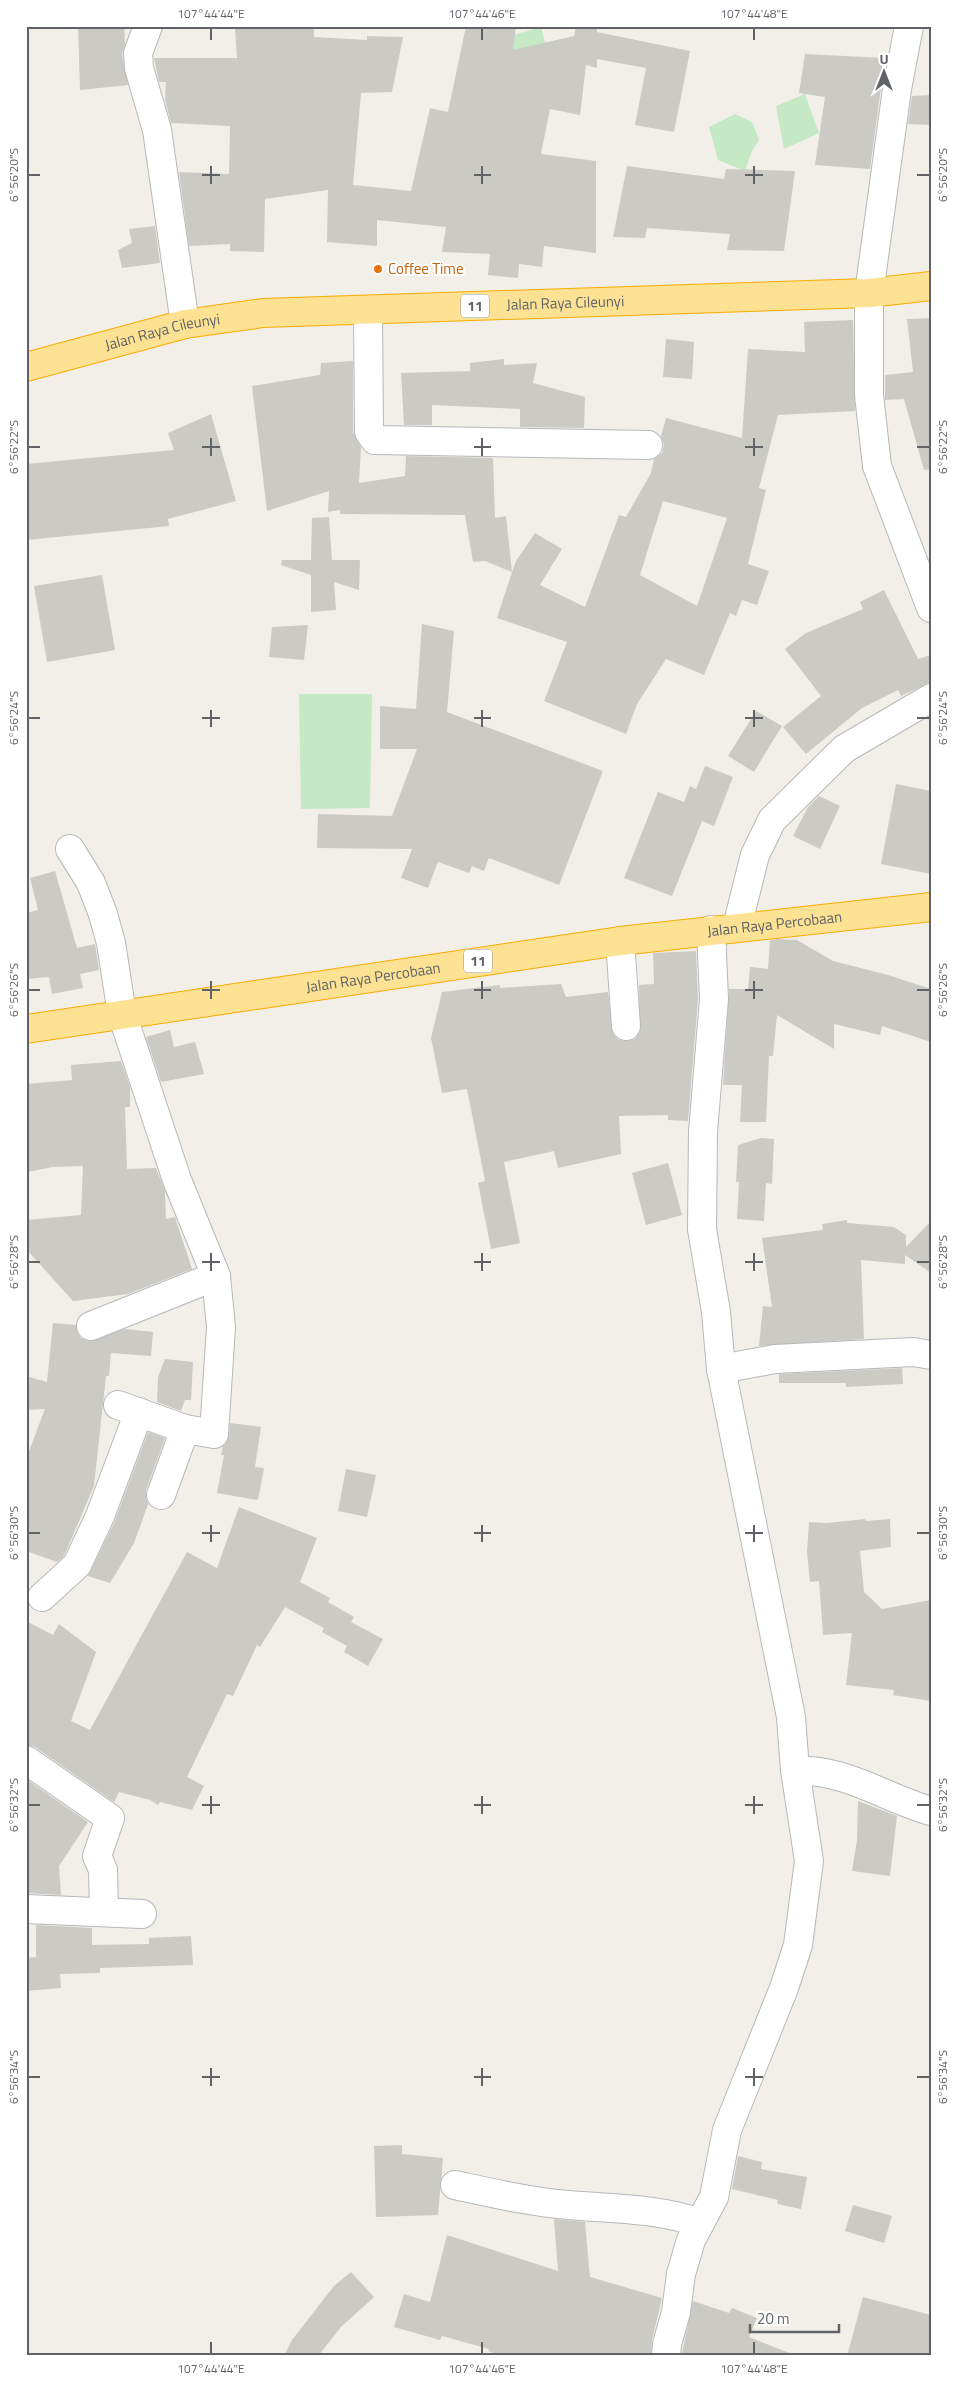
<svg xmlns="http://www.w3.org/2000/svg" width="957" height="2382" viewBox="0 0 957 2382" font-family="'Titillium Web',sans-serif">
	<rect width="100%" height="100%" fill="#f1efe8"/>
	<g fill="#c5e8c5">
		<path d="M541 27 548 53 513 67 500 39Z"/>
		<path d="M805 94 819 133 784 149 776 106Z"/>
		<path d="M735 114 752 122 759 140 751 153 745 171 718 160 709 127Z"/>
		<path d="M299 694H372L370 808 301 809Z"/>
	</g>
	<g fill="#cccac5" fill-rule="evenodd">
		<path d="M78 26H124L125 44 122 54 128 85 80 90Z"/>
		<path d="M249 26H314V37L367 40V36L403 37 392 92 361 93 353 185 411 191 430 108 448 112 466 26H516L513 50 574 36 576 26H597V32L690 51 674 132 635 125 646 68 597 59V68L586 65 580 115 550 109 541 154 596 161V253L544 246 542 267 519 264 518 278 488 275 490 254 442 252 446 227 377 220V246L327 242 328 190 265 199 264 252 230 251V244L189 246 179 172 229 174 230 126 171 123 165 100 166 82H159L154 58H237L235 28Z"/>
		<path d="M805 54 885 58 870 169 815 165 825 97 799 93Z"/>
		<path d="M931 95V125L908 124 912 96Z"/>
		<path d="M627 166 724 179 726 169 795 171 784 251 727 250 730 234 647 228 645 238 613 237Z"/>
		<path d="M155 226 160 263 122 268 118 250 132 243 129 229Z"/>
		<path d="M931 318V469L924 470 904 399 885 400V375L913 372 907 319Z"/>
		<path d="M853 320 855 411 778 415 759 488 766 490 748 564 769 571 757 605 742 600 736 616 730 613 704 675 666 659 637 704 626 734 544 701 567 642 497 618 512 572 485 561 473 562 465 515 340 514V510L328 512 329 491 267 511 252 386 320 375 321 363 353 361V432L361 447 359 483 405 476 406 456 493 458 495 518 506 516 512 572 516 561 535 533 562 549 540 585 585 607 619 515 626 517 651 473 654 459 662 453 664 445 661 436 666 418 742 438 748 349 805 352 804 322ZM663 501 727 518 697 606 640 575Z"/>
		<path d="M666 339 694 342 692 379 663 377Z"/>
		<path d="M504 359V365L537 363 533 383 585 397 584 428 520 427V409L432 405V425H404L401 373 470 371V363Z"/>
		<path d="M211 414 236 501 168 519 169 526 26 540V464L174 450 168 433Z"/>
		<path d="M329 517 332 560H360L359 590 334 582 336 610 311 612V575L281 565 282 560H311L312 518Z"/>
		<path d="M102 575 115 650 47 662 34 586Z"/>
		<path d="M884 590 918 659 931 655V682L901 696 898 690 862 708 806 754 783 727 821 696 785 649 806 633 863 609 860 602Z"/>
		<path d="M422 624 454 631 447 712 603 771 559 885 489 858 484 871 472 866 469 873 438 862 428 888 401 878 412 849 317 848 318 814 392 816 417 749H380V706L416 709Z"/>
		<path d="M308 625 304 660 269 657 272 627Z"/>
		<path d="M756 711 782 726 754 772 728 756Z"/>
		<path d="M705 766 733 777 714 826 702 821 672 896 624 878 658 792 684 802 690 786 696 789Z"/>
		<path d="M896 784 931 791V874L881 864Z"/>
		<path d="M819 796 840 806 820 849 793 836 808 807Z"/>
		<path d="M55 871 77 948 95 944 99 970 80 974 83 988 52 994 49 977 26 979V913L38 910 30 878Z"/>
		<path d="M778 939 797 940 833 961 888 975 931 989V1042L882 1026 880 1035 834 1024V1049L777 1015 773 1056H769L766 1122H740L742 1085H723L729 989H748L750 967 768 969 770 940Z"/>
		<path d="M696 951 698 999 688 1121 668 1120V1115L619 1116 621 1154 558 1168 554 1151 504 1162 520 1243 491 1249 478 1183 485 1181 467 1089 442 1093 431 1038 442 992 500 985V988L561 984 566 997 608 992 613 1034 619 1040 628 1041 635 1039 640 1032 639 985 654 984 653 953Z"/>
		<path d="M170 1030 174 1047 195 1042 204 1074 161 1082 146 1037Z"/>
		<path d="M121 1061 130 1087V1107H125L127 1169 156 1168 165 1191 166 1219 175 1217 192 1269 128 1294 73 1301 27 1250 26 1220 81 1215 83 1166 52 1167 28 1172 29 1121 26 1084 72 1080 71 1065Z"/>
		<path d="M761 1138 774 1139 772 1184 766 1183 764 1221 737 1219 739 1182H736L738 1145Z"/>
		<path d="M668 1163 682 1215 646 1225 632 1173Z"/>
		<path d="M847 1220V1223L894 1227 906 1235V1247L931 1221V1273L905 1255V1264L861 1260 864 1339 759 1346 763 1306 772 1307 762 1238 823 1230 822 1224Z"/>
		<path d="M53 1323 76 1325 77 1332 81 1338 89 1341 125 1329 153 1332 151 1356 111 1353 109 1376H106L94 1486 64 1556 57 1562 26 1551V1459L45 1409 26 1410V1376L47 1382Z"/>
		<path d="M165 1359 193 1362 191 1400H185L181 1411 157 1402 158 1377Z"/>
		<path d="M902 1368 903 1384 846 1387V1383H779V1374Z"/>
		<path d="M230 1423 261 1427 255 1467 264 1468 258 1500 217 1493 224 1455H221L223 1446 229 1436Z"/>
		<path d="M148 1432 165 1438 146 1490V1497L148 1504 134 1543 110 1583 88 1576 114 1523Z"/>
		<path d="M346 1469 376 1475 367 1517 338 1511Z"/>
		<path d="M239 1507 317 1538 300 1582 330 1598 328 1602 354 1617 351 1622 383 1639 368 1666 344 1652 347 1646 322 1632 324 1628 285 1607 260 1647 257 1645 233 1696 227 1694 187 1777 204 1786 192 1810 160 1802 158 1805 150 1800 119 1792 114 1802 35 1747 26 1745V1621L53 1635 59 1624 96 1652 71 1721 90 1730 187 1552 217 1568Z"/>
		<path d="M865 1519 866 1521 890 1519 891 1547 860 1551 864 1592 882 1609 931 1600V1701L893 1695 894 1690 846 1685 852 1633 823 1635 819 1581 810 1582 807 1552 809 1522 827 1523Z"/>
		<path d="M26 1779 88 1822 59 1866 61 1895 26 1893Z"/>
		<path d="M858 1801 897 1816 890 1876 852 1871 857 1840Z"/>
		<path d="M36 1925 92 1928V1945L149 1944V1938L191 1936 193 1965 100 1968V1973L60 1974 61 1988 26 1991V1958L36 1957Z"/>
		<path d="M402 2145V2154L443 2158 438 2215 376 2217 374 2146Z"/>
		<path d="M738 2156 762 2162 761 2169 807 2177 801 2209 777 2204 778 2200 732 2189Z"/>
		<path d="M853 2205 892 2216 884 2243 845 2231Z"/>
		<path d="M554 2219 585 2222 590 2277 662 2298 652 2340 651 2356H502L488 2351 489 2349 442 2336 440 2340 394 2327 404 2294 430 2302 447 2235 558 2271Z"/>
		<path d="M351 2272 374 2297 341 2327 318 2356H284L292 2340 334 2286Z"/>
		<path d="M863 2297 931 2315V2356H847Z"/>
		<path d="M693 2301 729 2313 732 2308 757 2318 749 2337 792 2354V2356H690L682 2353Z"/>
	</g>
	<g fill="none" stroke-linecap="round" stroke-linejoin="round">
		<g stroke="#b5b8bc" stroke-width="30">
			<g id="street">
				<path d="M148 26 138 53 139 68 157 130 185 324"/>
				<path d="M909 26 897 89 869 293V395L877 466 931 608"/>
				<path d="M368 310 369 432 375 440 648 445"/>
				<path d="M70 849 91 883 103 914 111 943 122 1014 177 1180 216 1276 221 1327 214 1434 185 1429 118 1405"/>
				<path d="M737 927 755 855 772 820 844 749 931 698"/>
				<path d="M711 930 714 999 703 1132 702 1229 716 1312 721 1369 775 1359 913 1352 931 1355"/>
				<path d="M620 941 626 1026"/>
				<path d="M91 1326 216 1276"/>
				<path d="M161 1495 185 1429"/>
				<path d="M42 1597 77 1565 100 1516 139 1412"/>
				<path d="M26 1760 110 1818 97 1856 103 1870 104 1911"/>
				<path d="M795 1770C805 1771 815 1771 825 1773 862 1780 895 1801 931 1811"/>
				<path d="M26 1909 142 1914"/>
				<path d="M455 2185C492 2193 530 2202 568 2205 613 2209 657 2208 700 2223"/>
				<path d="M666 2356 667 2344 676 2312 681 2274 691 2240 714 2197 727 2130 784 1988 798 1945 809 1861 795 1770 791 1717 721 1369"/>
			</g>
		</g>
		<g stroke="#f9ab00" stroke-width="30">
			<g id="highway">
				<path id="s1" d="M26 367 185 324 263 313 869 293 931 286"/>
				<path id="s2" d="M26 1029 620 941 931 907"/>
			</g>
		</g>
		<use href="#street" stroke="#fff" stroke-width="28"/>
		<use href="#highway" stroke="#fde293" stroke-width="28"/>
	</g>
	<path fill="none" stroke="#5f6368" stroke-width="2" d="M211 28V40M482 28V40M754 28V40M211 166V184M482 166V184M754 166V184M28 175H40M202 175H220M474 175H491M745 175H763M917 175H930M211 438V456M482 438V456M754 438V456M28 447H40M202 447H220M474 447H491M745 447H763M917 447H930M211 710V727M482 710V727M754 710V727M28 718H40M202 718H220M474 718H491M745 718H763M917 718H930M211 981V999M482 981V999M754 981V999M28 990H40M202 990H220M474 990H491M745 990H763M917 990H930M211 1253V1271M482 1253V1271M754 1253V1271M28 1262H40M202 1262H220M474 1262H491M745 1262H763M917 1262H930M211 1525V1542M482 1525V1542M754 1525V1542M28 1533H40M202 1533H220M474 1533H491M745 1533H763M917 1533H930M211 1796V1814M482 1796V1814M754 1796V1814M28 1805H40M202 1805H220M474 1805H491M745 1805H763M917 1805H930M211 2068V2086M482 2068V2086M754 2068V2086M28 2077H40M202 2077H220M474 2077H491M745 2077H763M917 2077H930M211 2342V2354M482 2342V2354M754 2342V2354"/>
	<circle fill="#e8710a" stroke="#fff" stroke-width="2" cx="378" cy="269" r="5"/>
	<g text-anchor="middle" stroke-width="4" stroke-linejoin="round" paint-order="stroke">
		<g fill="#fff" stroke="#8f9295" stroke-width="1">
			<rect x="461" y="294.5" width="28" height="23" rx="4"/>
			<rect x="464" y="949.5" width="28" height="23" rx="4"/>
		</g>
		<g font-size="14" font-weight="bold" fill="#5f6368">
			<text x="475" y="311">11</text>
			<text x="478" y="966">11</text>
		</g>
		<g font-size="15" fill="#c56008" stroke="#fff" text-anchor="start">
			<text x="388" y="274">Coffee Time</text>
		</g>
		<g font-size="15" fill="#5f6368" stroke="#fff">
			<text dy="5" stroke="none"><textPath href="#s1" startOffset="546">Jalan Raya Cileunyi</textPath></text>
			<text dy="5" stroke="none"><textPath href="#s1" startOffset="141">Jalan Raya Cileunyi</textPath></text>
			<text dy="5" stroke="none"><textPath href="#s2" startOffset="756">Jalan Raya Percobaan</textPath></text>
			<text dy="5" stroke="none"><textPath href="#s2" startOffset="351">Jalan Raya Percobaan</textPath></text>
		</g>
	</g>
	<rect width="957" height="2382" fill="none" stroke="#ffffff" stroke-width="55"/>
	<g transform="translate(884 72)" stroke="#ffffff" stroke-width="4" paint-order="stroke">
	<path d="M0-4L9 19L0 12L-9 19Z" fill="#5f6368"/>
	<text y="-8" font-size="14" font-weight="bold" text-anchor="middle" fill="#5f6368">U</text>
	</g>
	<path d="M750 2324v8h89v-8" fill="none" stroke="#5f6368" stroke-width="2.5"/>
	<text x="757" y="2324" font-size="15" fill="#5f6368" stroke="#ffffff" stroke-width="4" paint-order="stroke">20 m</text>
	<rect x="28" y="28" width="902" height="2326" fill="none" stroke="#5f6368" stroke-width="2"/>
	<g font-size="12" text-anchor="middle" fill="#5f6368">
		<text x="211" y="18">107°44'44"E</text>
		<text x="482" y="18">107°44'46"E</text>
		<text x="754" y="18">107°44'48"E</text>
		<text transform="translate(14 175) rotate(-90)" y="4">6°56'20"S</text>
		<text transform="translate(943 175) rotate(-90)" y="4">6°56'20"S</text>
		<text transform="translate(14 447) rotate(-90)" y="4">6°56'22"S</text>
		<text transform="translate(943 447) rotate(-90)" y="4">6°56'22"S</text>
		<text transform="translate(14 718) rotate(-90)" y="4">6°56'24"S</text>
		<text transform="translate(943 718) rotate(-90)" y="4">6°56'24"S</text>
		<text transform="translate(14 990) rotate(-90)" y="4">6°56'26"S</text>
		<text transform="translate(943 990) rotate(-90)" y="4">6°56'26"S</text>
		<text transform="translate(14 1262) rotate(-90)" y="4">6°56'28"S</text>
		<text transform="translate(943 1262) rotate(-90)" y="4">6°56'28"S</text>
		<text transform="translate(14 1533) rotate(-90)" y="4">6°56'30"S</text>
		<text transform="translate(943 1533) rotate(-90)" y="4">6°56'30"S</text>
		<text transform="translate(14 1805) rotate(-90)" y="4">6°56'32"S</text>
		<text transform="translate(943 1805) rotate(-90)" y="4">6°56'32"S</text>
		<text transform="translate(14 2077) rotate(-90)" y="4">6°56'34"S</text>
		<text transform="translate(943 2077) rotate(-90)" y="4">6°56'34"S</text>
		<text x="211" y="2373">107°44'44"E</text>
		<text x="482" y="2373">107°44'46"E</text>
		<text x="754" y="2373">107°44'48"E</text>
	</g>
</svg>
